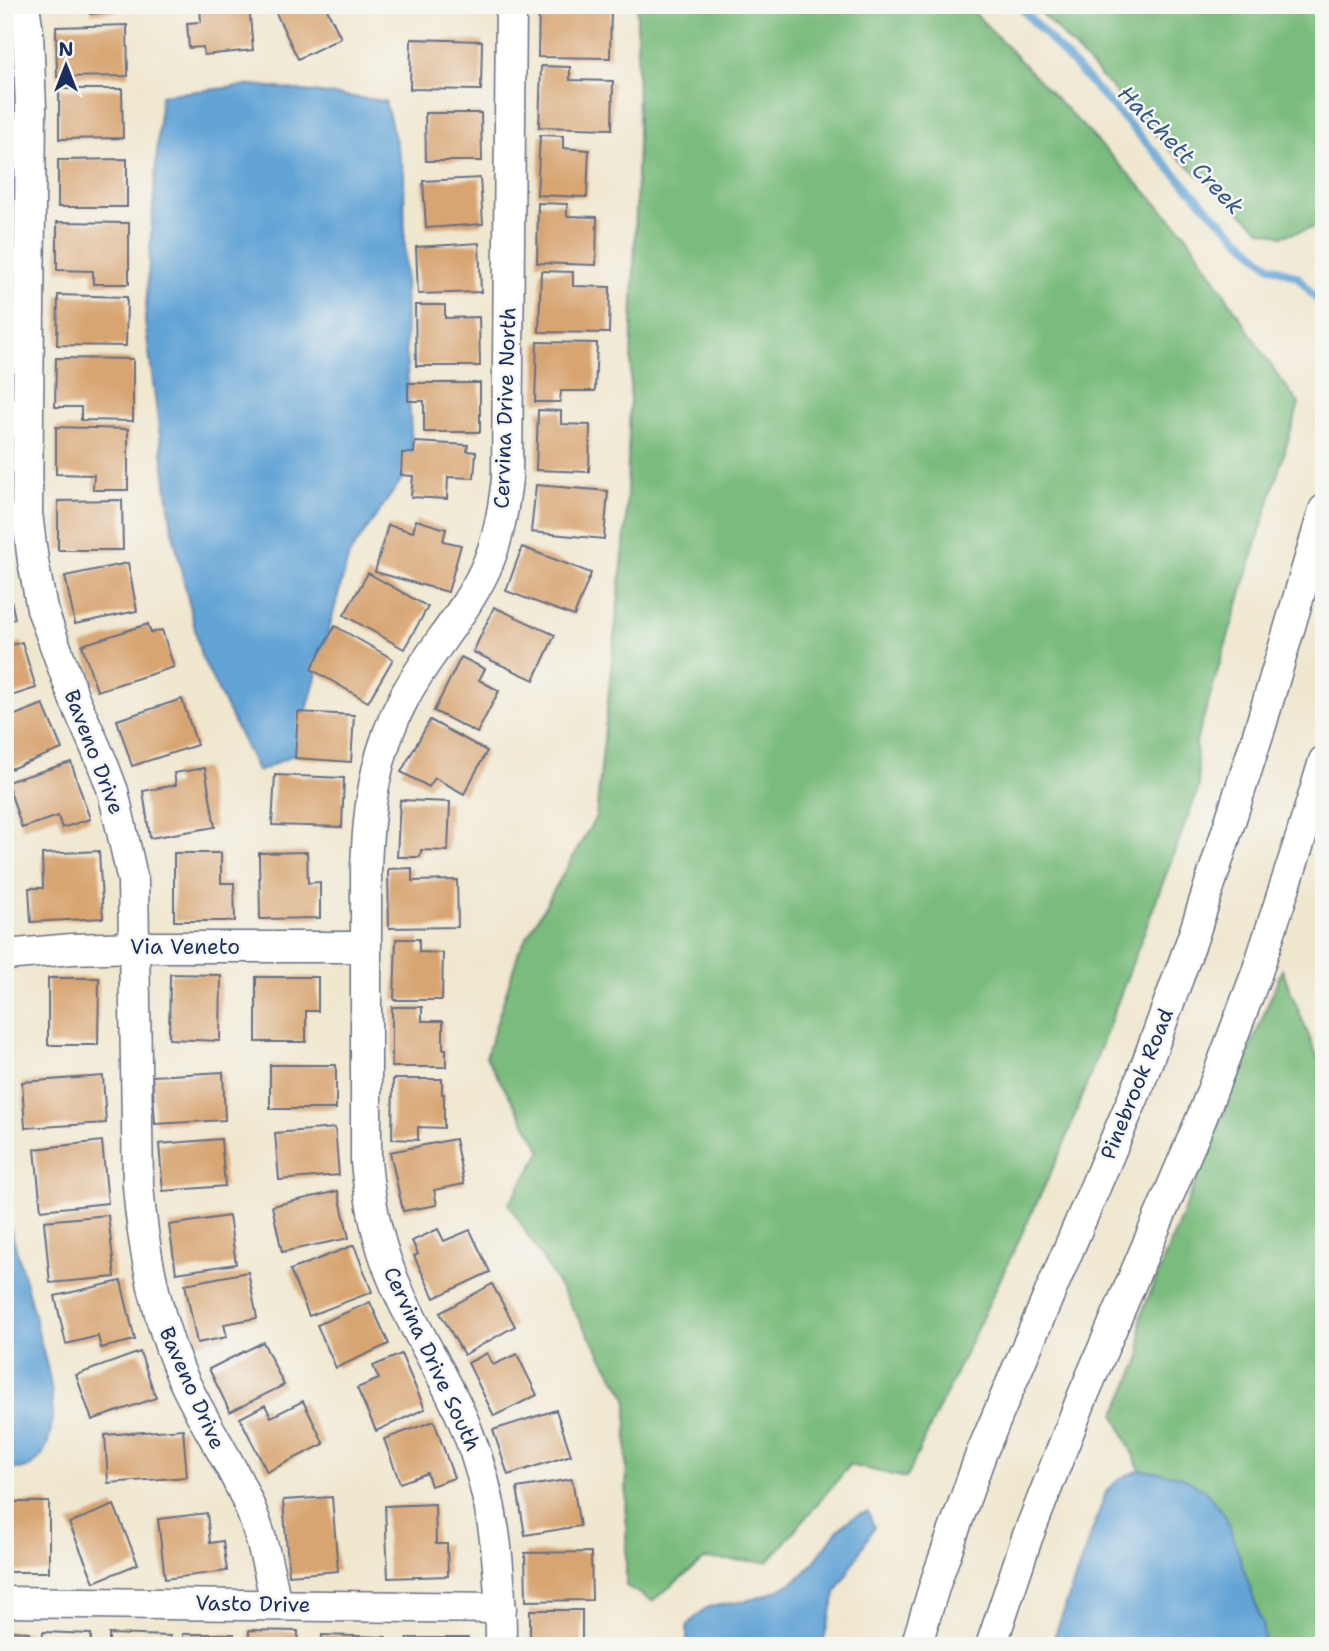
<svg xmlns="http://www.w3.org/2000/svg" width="1329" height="1651" viewBox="0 0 1329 1651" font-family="'Shantell Sans',sans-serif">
	<rect width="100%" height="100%" fill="#f6f6f2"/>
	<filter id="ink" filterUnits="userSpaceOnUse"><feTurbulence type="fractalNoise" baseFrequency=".0143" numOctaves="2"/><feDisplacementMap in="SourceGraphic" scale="14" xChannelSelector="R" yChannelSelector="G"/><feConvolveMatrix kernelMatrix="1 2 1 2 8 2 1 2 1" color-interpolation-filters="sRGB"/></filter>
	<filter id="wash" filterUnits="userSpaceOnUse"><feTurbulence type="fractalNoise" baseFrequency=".00686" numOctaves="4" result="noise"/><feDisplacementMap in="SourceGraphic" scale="28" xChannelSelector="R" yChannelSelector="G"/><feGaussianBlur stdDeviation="1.57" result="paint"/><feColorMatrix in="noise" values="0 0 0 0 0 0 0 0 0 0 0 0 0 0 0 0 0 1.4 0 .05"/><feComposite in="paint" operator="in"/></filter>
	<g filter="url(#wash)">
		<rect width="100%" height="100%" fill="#f0e7cf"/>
		<g fill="#7abc7d" stroke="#4a766e" stroke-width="2">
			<path d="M637 5H967L1186 234 1272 367 1299 404 1196 742 1199 787 1062 1149 906 1478 850 1465 768 1562 705 1559 652 1601 626 1586 627 1398 509 1204 542 1151 486 1057 519 951 596 817 626 525 638 142Z"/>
			<path d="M1034 5H1324V225L1283 236 1261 230 1167 147Z"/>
			<path d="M1282 970 1324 1073V1646H1265L1262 1623 1162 1473 1140 1470 1115 1415 1141 1357 1140 1318Z"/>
		</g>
		<g fill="#63a4d6" stroke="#3f6a9a" stroke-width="2">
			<path d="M254 85 385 101 404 173 406 354 413 463 349 555 295 754 258 772 201 656 172 529 145 321 161 95Z"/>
			<path d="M5 1210C18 1255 31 1299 41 1344 46 1363 52 1383 52 1402 53 1425 51 1457 27 1468 21 1470 11 1468 5 1468Z"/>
			<path d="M1140 1470 1180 1476 1204 1490 1225 1515 1262 1623 1265 1646H1051L1106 1492 1120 1478Z"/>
			<path d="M868 1512 874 1527 836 1593 822 1646H687V1626C693 1621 700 1611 707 1608 716 1604 729 1604 739 1602 761 1598 786 1589 803 1574 827 1553 834 1519 868 1512Z"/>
		</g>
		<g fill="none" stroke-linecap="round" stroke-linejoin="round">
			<path stroke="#63a4d6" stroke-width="8" d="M1018 5 1208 209 1268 265 1298 277 1324 308"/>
		</g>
		<g id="blocks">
			<g fill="#d8a572">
				<path d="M90 5H117V11L91 14Z"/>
				<path d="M200 5H249L253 50 204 55 203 47 189 48 187 23 201 22Z"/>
				<path d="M272 5H325L341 38 298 59Z"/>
				<path d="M539 5H574V9L611 10 610 58 538 57Z"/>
				<path d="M127 25 128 76 57 77 56 27Z"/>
				<path d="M411 39 482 41 481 90 410 89Z"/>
				<path d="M541 66 570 67V80L613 81 612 129 539 127Z"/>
				<path d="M59 89H122L123 138 59 139Z"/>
				<path d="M425 113H481L482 161H426Z"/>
				<path d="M540 135 563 136V148L589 150 587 197 537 195Z"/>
				<path d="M127 159V207H58V160Z"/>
				<path d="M480 178 483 224 426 228 423 181Z"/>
				<path d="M538 203 567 204V216L597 217 596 265 537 263Z"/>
				<path d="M57 222 129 223V284H93V271L57 270Z"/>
				<path d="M479 243 481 292 418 294 416 247Z"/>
				<path d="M541 271 573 272V286L610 287 609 333 539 332Z"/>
				<path d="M58 295 127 297 126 346 57 345Z"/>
				<path d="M415 305H445V318L479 317 480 366H416Z"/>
				<path d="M537 342 597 343 595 391H561L560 402H535Z"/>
				<path d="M56 358 133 359V421L81 420V407H55Z"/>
				<path d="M408 383H480V432H424V401H408Z"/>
				<path d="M538 410 561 411V424L590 425 589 472 536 470Z"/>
				<path d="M56 427 128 429V490H93L94 475 56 474Z"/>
				<path d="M415 442 468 445 467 451 476 452 474 478 448 477 447 499 411 497 413 476 401 475 402 453H414Z"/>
				<path d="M536 485 608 491 604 539 531 532Z"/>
				<path d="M122 500 123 550H58V501Z"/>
				<path d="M416 520 446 529 443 541 461 545 448 592 375 572 388 525 413 532Z"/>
				<path d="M522 547 591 573 574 616 506 591Z"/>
				<path d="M128 563 137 611 75 624 65 576Z"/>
				<path d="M368 573 428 607 404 649 344 615Z"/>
				<path d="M6 575 15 619 5 621V576Z"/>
				<path d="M494 607 555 635 534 680 473 652Z"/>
				<path d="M148 624 151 633 162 630 174 667 97 691 82 645Z"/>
				<path d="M335 626 393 659 368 702 311 669Z"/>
				<path d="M22 642 36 688 5 698V647Z"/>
				<path d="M461 657 485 669 479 680 499 691 477 733 434 711Z"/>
				<path d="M182 699 197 745 132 766 117 720Z"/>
				<path d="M43 704 62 749 5 771V719Z"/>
				<path d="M298 712 354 715 351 762 295 758Z"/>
				<path d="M430 720 487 751 464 794 435 778 429 787 401 772Z"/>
				<path d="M71 762 90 819 62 828 58 816 22 828 7 782Z"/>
				<path d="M205 768 215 827 150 838 143 791 176 785 174 773Z"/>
				<path d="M275 775 344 778 342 827 272 825Z"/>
				<path d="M400 800 450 802 448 851 421 850 420 857H397Z"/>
				<path d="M99 851 103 918 31 922 29 888H43L42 854Z"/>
				<path d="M307 852 308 883 320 882V918L260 919 259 853Z"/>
				<path d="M174 853H221V883H234L235 921H174Z"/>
				<path d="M412 868V881L457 880 458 927 389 928 388 869Z"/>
				<path d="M396 939H419V952L443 953 442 1000H394Z"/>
				<path d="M170 974 221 975 220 1041 169 1039Z"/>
				<path d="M256 977H318V1011H306V1042H256Z"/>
				<path d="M48 978H99L98 1045H48Z"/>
				<path d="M392 1007H422V1021H443V1049H446V1067H392Z"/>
				<rect x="270" y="1065" width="66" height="44"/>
				<path d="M223 1072 225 1120 155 1124 152 1076Z"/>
				<path d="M103 1076 106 1123 25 1128 22 1082Z"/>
				<path d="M393 1079H442V1094H444V1128L418 1127V1140L392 1139Z"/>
				<path d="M335 1128 339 1175 279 1180 275 1133Z"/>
				<path d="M221 1139 225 1186 163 1191 159 1144Z"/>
				<path d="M455 1139 464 1184 434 1190 437 1205 403 1211 390 1152Z"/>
				<path d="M102 1141 108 1203 41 1210 35 1149Z"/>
				<path d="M338 1191 349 1238 282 1252 272 1206Z"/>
				<path d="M108 1215 115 1277 50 1283 44 1221Z"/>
				<path d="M229 1216 236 1264 176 1273 169 1225Z"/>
				<path d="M438 1229 444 1241 470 1230 490 1272 434 1298 414 1256 418 1254 412 1241Z"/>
				<path d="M354 1245 372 1292 309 1316 290 1270Z"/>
				<path d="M248 1272 257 1318 224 1324 227 1337 197 1343 185 1284Z"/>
				<path d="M121 1281 135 1340 101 1348 98 1336 66 1344 55 1296Z"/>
				<path d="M492 1284 515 1326 464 1355 440 1313Z"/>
				<path d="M370 1302 389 1344 336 1368 317 1325Z"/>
				<path d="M263 1342 284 1385 230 1412 209 1369Z"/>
				<path d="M140 1352 156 1398 92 1420 76 1375Z"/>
				<path d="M487 1353 493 1365 517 1354 537 1395 494 1416 468 1363Z"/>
				<path d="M401 1354 425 1409 376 1431 357 1388 379 1379 373 1366Z"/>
				<path d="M303 1401 324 1444 267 1472 240 1418 265 1405 271 1417Z"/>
				<path d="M556 1410 571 1455 508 1475 493 1430Z"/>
				<path d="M434 1421 454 1478 431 1486 427 1473 400 1483 384 1439Z"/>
				<path d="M183 1429 187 1477 108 1483 105 1435Z"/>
				<path d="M572 1479 580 1526 525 1535 517 1488Z"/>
				<path d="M332 1497 338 1571 289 1575 283 1500Z"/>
				<rect x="5" y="1502" width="44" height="70"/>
				<path d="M435 1504 436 1544H447L448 1576 388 1578 385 1506Z"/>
				<path d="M114 1505 138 1564 94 1582 69 1523Z"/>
				<path d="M207 1513 210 1543 223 1541 227 1571 165 1579 158 1519Z"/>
				<path d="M591 1552 592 1600 526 1601 525 1553Z"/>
				<rect x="530" y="1610" width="52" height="36"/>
				<path d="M249 1630 298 1631V1646H249Z"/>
				<path d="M5 1631 29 1632 28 1646H5Z"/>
				<path d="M43 1632 91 1634V1646H42Z"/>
				<path d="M109 1634 170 1636V1646H109Z"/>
				<rect x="183" y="1634" width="51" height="12"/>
				<path d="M322 1635 386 1637V1646H322Z"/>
				<rect x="407" y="1638" width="61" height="8"/>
			</g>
		</g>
	</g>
	<g filter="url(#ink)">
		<use href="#blocks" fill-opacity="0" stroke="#666f86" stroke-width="2"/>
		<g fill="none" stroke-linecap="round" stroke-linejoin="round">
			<g stroke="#666f86" stroke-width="33">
				<g id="minor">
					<path d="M24 5 28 32 31 109 27 513 33 561 42 609 74 698 102 762 113 791 133 881 138 1185C143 1250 155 1312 180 1372 202 1423 237 1469 255 1521 265 1548 270 1576 276 1604"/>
					<path d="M5 955 72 949 135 947H365"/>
					<path d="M5 1602 501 1608"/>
					<path d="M501 1646C501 1567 495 1499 465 1425 446 1377 416 1334 396 1286 378 1246 370 1205 366 1162V870C368 807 375 751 406 694 429 652 463 616 484 572 498 543 503 511 507 479L511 5"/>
					<path d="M916 1646 936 1581 981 1454 1140 1082 1193 937 1261 725 1324 510"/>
					<path d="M991 1646 1027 1538 1082 1398 1202 1117 1256 975 1301 837 1324 761"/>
				</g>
			</g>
			<use href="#minor" stroke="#fff" stroke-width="30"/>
		</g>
	</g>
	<g text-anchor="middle" stroke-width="5" stroke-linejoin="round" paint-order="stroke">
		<g font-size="21" fill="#1b2f5e" stroke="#f6f6f2">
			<text transform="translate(505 408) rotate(-88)" y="7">Cervina Drive North</text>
			<text transform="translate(94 752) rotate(69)" y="7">Baveno Drive</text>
			<text x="185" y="954">Via Veneto</text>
			<text transform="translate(1137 1084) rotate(-68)" y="7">Pinebrook Road</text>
			<text transform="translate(432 1359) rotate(65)" y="7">Cervina Drive South</text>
			<text transform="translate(192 1388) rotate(66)" y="7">Baveno Drive</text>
			<text transform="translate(253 1604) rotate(1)" y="7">Vasto Drive</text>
		</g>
		<g font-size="23" font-style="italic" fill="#345888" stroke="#f6f6f2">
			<text transform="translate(1181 150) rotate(46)" y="8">Hatchett Creek</text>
		</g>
	</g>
	<rect width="1329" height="1651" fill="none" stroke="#f6f6f2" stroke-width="28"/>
	<g transform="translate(66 66)" stroke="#f6f6f2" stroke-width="5" paint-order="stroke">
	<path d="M0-5L12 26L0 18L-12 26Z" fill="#1b2f5e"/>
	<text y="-10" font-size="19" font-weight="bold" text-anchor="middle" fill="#1b2f5e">N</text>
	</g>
</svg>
